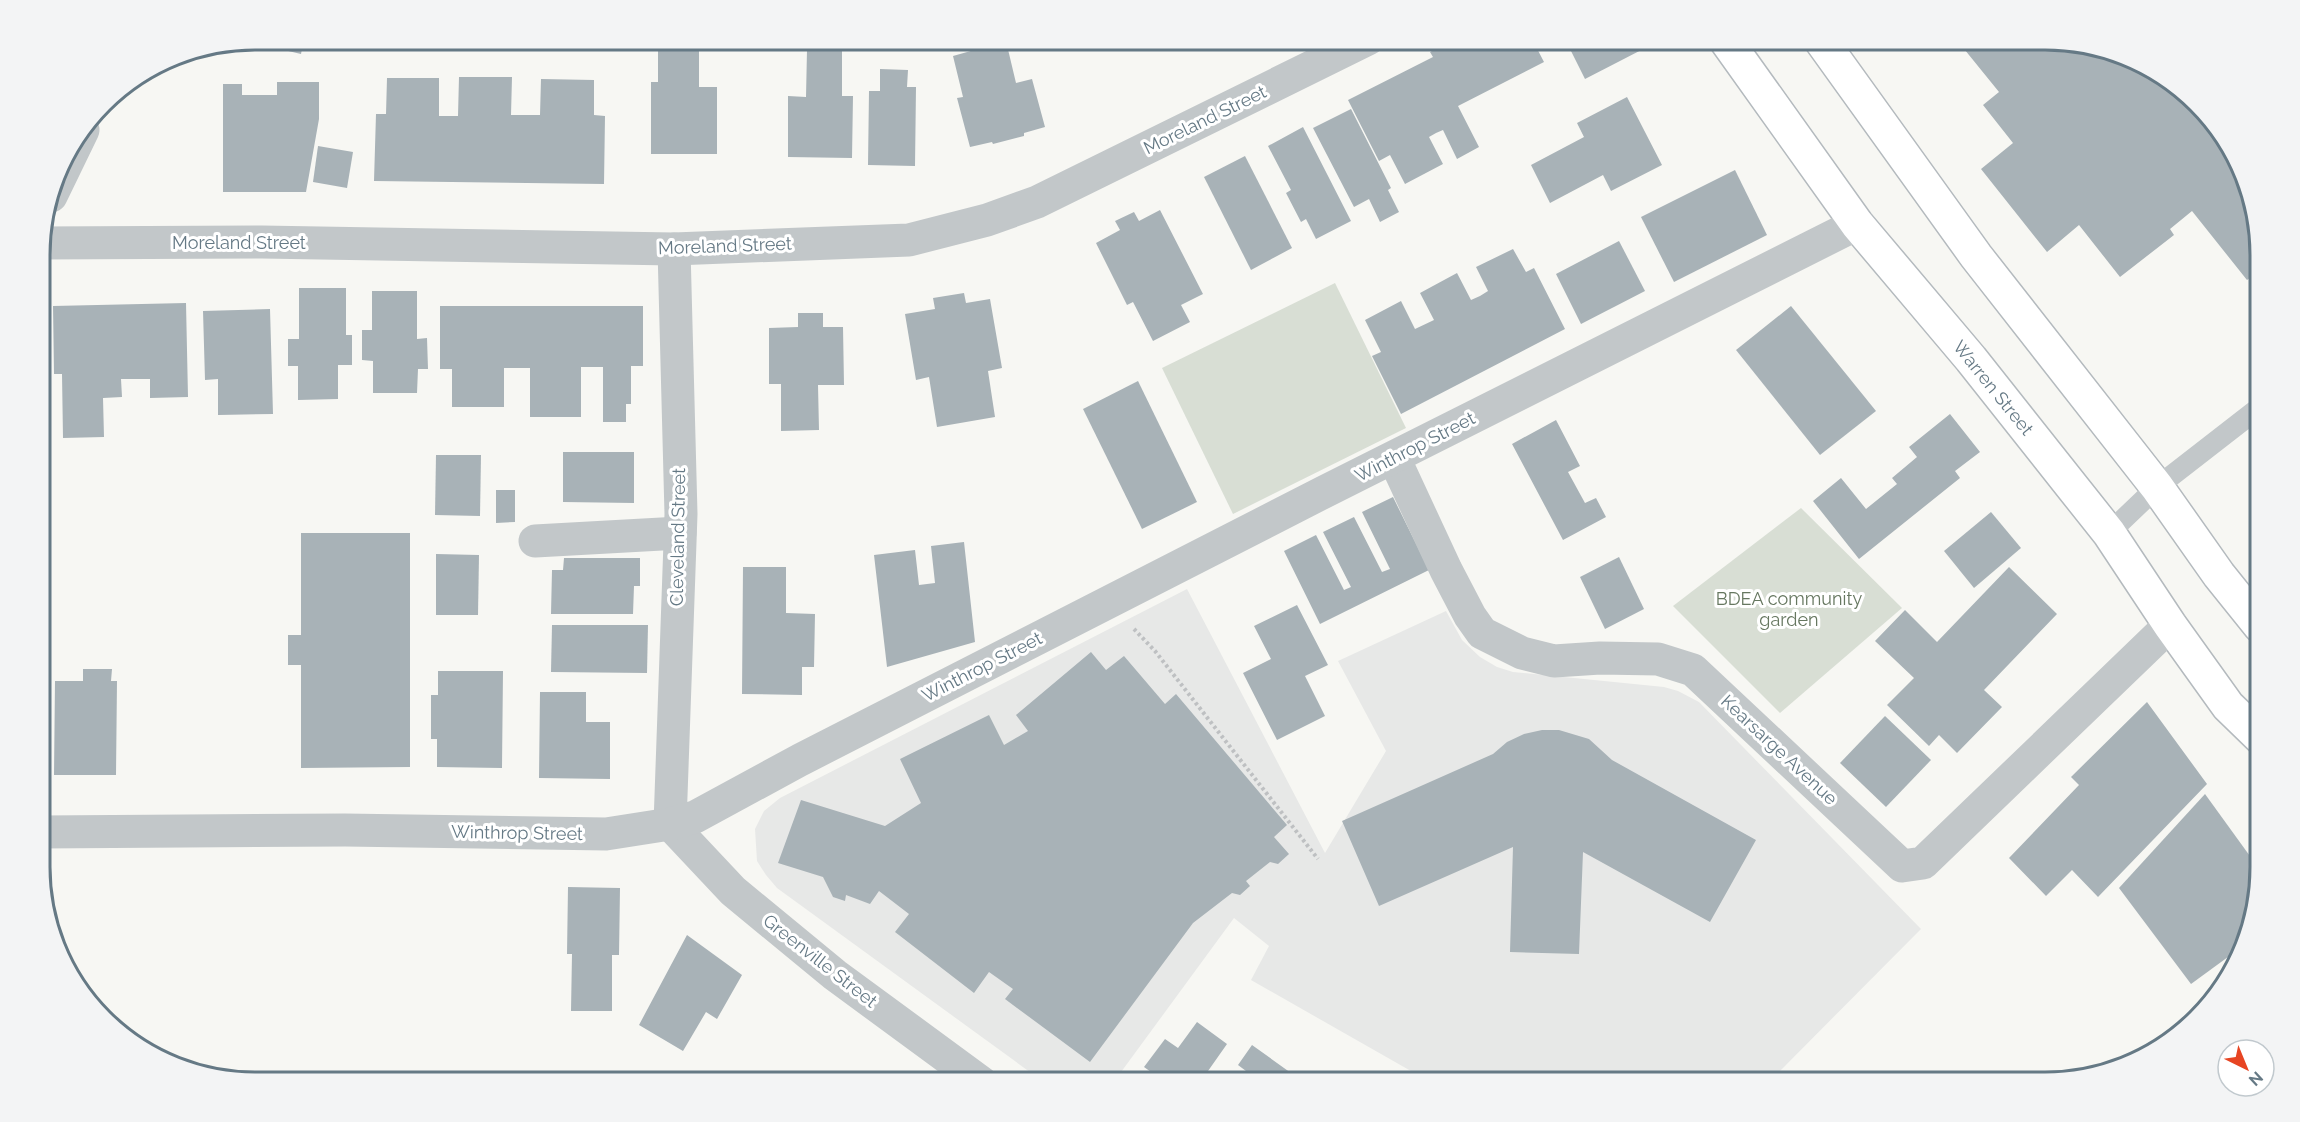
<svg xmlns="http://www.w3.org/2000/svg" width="2300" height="1122" viewBox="0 0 2300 1122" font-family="Raleway,sans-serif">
	<rect width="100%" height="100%" fill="#f7f7f3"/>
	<path fill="#e7e8e7" d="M1187 589 1325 853 1386 751 1338 661 1446 611 1462 640 1480 657 1497 667 1513 672 1664 687 1678 691 1699 702 1921 929 1768 1083H1432L1251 980 1269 946 1234 918 1113 1083H1045L777 888 766 875 757 861 755 829 764 811 780 798Z"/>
	<g fill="#d8ded4">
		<path d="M1335 283 1406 428 1233 514 1162 368Z"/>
		<path d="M1801 508 1902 608 1780 713 1673 606Z"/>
	</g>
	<g fill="#a8b2b7">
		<path d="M254 39H304L301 54 245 41Z"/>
		<path d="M1454 39H1532L1544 62 1458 106 1479 147 1457 159 1443 130 1436 133 1429 137 1443 164 1405 184 1390 155 1379 161 1348 100 1433 57 1430 52Z"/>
		<path d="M1565 39H1648L1651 45 1585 79Z"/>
		<path d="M1956 39H2046L2141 61 2217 123 2259 226V276L2257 273 2247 280 2192 211 2170 229 2174 235 2120 277 2079 225 2047 252 1981 169 2013 143 1983 105 1999 92Z"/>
		<path d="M658 41 699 42V87H717V154H651V82H658Z"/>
		<path d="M1006 41 1016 83 1032 79 1045 127 1024 133V136L993 144 992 142 970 147 957 98 963 97 953 56Z"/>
		<path d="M807 50 842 51V96H853L852 158 788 157V96L806 97Z"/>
		<path d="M880 69 908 70 907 87H916L915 166 868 165 869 91H880Z"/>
		<path d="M459 77H512L511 115H540L541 79 594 80V115L605 116 604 184 374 181 376 114H386L387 78H439V116H458Z"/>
		<path d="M277 82H319V119L306 192H223V84H242V95H277Z"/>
		<path d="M1627 97 1662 165 1611 191 1603 175 1550 203 1531 165 1584 137 1577 123Z"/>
		<path d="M1351 109 1391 188 1388 190 1399 212 1380 222 1369 199 1354 207 1313 128Z"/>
		<path d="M1303 127 1351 221 1316 239 1306 219 1301 222 1286 193 1291 190 1268 146Z"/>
		<path d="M318 146 353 152 347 188 313 182Z"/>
		<path d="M1245 156 1292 248 1251 270 1204 177Z"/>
		<path d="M1735 170 1767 235 1674 282 1641 217Z"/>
		<path d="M1160 210 1203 294 1181 305 1190 322 1153 341 1133 302 1127 305 1096 243 1120 230 1115 221 1134 212 1139 221Z"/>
		<path d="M1619 241 1645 291 1581 324 1556 274Z"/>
		<path d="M1513 249 1526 272 1534 268 1565 329 1401 414 1372 356 1381 352 1365 320 1401 301 1415 329 1434 320 1420 293 1457 273 1471 300 1480 296 1488 291 1476 267Z"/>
		<path d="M299 288H346V335H352V365H338V399L298 400V366H288V339H299Z"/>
		<path d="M372 291H417V339L427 338 428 369H418L417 393H373V361L362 360V330H372Z"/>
		<path d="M964 293 966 303 990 299 1002 368 988 371 995 417 937 427 929 377 916 380 905 314 935 309 933 298Z"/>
		<path d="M186 303 188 397 150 398V379H121L122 397 103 398 104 437 63 438 62 374H54L53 306Z"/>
		<path d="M440 306H643V366H631V404H626V422H603V367H581V417H530V368H504V407H452V369H440Z"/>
		<path d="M1791 306 1876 411 1820 455 1736 350Z"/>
		<path d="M270 309 273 414 218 415V379L205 380 203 311Z"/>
		<path d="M798 313H823V327H843L844 385H818L819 430 781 431V384H769V328L798 327Z"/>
		<path d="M1138 381 1197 502 1142 529 1083 409Z"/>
		<path d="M1950 414 1980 452 1955 471 1960 478 1859 559 1813 501 1841 478 1866 509 1897 484 1892 478 1917 457 1909 447Z"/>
		<path d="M1556 420 1580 466 1568 472 1585 503 1596 498 1606 517 1563 540 1512 444Z"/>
		<path d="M563 452H634V503L563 502Z"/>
		<path d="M436 455H481L480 516 435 515Z"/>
		<path d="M496 490H515V522L496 523Z"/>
		<path d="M1393 497 1429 570 1320 624 1284 551 1316 535 1344 590 1351 587 1323 532 1354 517 1382 572 1390 569 1362 512Z"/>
		<path d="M1991 512 2021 548 1974 588 1944 551Z"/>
		<path d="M301 533H410V767L301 768V665H288V635H301Z"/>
		<path d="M964 542 975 642 887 667 874 555 915 550 919 585 935 583 931 546Z"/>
		<path d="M436 554 479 555 478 615H436Z"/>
		<path d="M1619 557 1644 609 1605 629 1580 577Z"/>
		<path d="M564 558H640V586H634L633 614H551L552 570H563Z"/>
		<path d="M743 567H786V613L815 614 814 667H802V695L742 694Z"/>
		<path d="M2009 567 2057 614 1984 690 2002 707 1957 753 1939 735 1929 746 1887 705 1914 678 1875 641 1905 610 1937 642Z"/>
		<path d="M1297 605 1328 665 1305 676 1325 716 1277 740 1243 673 1271 659 1254 626Z"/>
		<path d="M552 625H648L647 673 551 672Z"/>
		<path d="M1091 652 1106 670 1124 656 1165 704 1176 694 1287 825 1274 837 1289 854 1278 864 1270 862 1246 881 1250 886 1240 895 1232 893 1193 923 1090 1062 1005 999 1013 989 989 972 974 993 895 932 909 914 879 891 870 904 846 895 845 901 833 897 823 877 778 863 801 800 885 826 921 803 900 759 989 715 1004 745 1028 731 1016 715Z"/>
		<path d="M83 669H112L111 681H117L116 775H54L55 681H83Z"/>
		<path d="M438 671H503L502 768 437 767V739H431V695H438Z"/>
		<path d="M540 692H586V722H610V779L539 778Z"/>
		<path d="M2147 702 2207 784 2098 897 2072 870 2046 896 2009 858 2079 785 2071 777Z"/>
		<path d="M1885 716 1931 760 1886 807 1840 763Z"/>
		<path d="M1542 730H1559L1589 739 1612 760 1756 840 1710 922 1583 852 1579 954 1510 952 1513 847 1379 906 1342 821 1493 754 1507 742 1524 734Z"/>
		<path d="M2205 794 2260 870 2243 946 2191 984 2119 888Z"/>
		<path d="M568 887 620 888 619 955H612V1011H571L572 954H567Z"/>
		<path d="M687 935 742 975 717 1019 706 1012 683 1051 639 1025Z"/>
		<path d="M1197 1022 1227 1044 1208 1071 1213 1075 1207 1083H1143L1151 1072 1144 1067 1165 1039 1178 1048Z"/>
		<path d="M1252 1045 1305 1083H1238L1246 1071 1238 1065Z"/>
	</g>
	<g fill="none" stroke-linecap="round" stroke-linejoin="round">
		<g stroke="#b4babe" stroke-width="36">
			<g id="secondary">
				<path d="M1725 39 1857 224 1971 359 2074 489 2109 533 2170 625 2228 706 2261 738"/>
				<path d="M1820 39 1976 256 2157 487 2219 575 2260 626"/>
			</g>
		</g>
		<path stroke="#bec0c2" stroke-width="4" stroke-dasharray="3 3" stroke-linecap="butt" d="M1134 629 1155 651 1318 859"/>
		<path stroke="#c2c7c9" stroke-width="21" d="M2109 533 2157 487 2260 407"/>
		<g stroke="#c2c7c9" stroke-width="33">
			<path d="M51 196 83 130"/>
			<path d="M39 243 262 242 674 249 909 240 987 220 1037 202 1368 39"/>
			<path d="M674 249 681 514 670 824 733 891 835 975 982 1083"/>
			<path d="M1394 458 1446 570 1470 616 1482 633 1522 653 1554 661 1600 658 1658 659 1693 670 1902 866 1923 863 2170 625"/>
			<path d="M535 541 680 533"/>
			<path d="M41 832 345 830 606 834 670 824 695 817 800 760 1324 492 1857 224"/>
		</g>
		<use href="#secondary" stroke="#fff" stroke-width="33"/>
	</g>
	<g text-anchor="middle" stroke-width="6" stroke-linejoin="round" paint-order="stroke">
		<g font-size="18" fill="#657985" stroke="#fff">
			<text transform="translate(1205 120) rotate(-26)" y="6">Moreland Street</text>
			<text x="239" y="249">Moreland Street</text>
			<text transform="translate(725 246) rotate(-2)" y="6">Moreland Street</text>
			<text transform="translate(1993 388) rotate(51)" y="6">Warren Street</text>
			<text transform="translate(1415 447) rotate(-27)" y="6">Winthrop Street</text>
			<text transform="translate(678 537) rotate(-89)" y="6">Cleveland Street</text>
			<text transform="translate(982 667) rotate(-27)" y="6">Winthrop Street</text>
			<text transform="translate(1779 750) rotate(43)" y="6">Kearsarge Avenue</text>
			<text transform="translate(517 833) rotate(1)" y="6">Winthrop Street</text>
			<text transform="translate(820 961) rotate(38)" y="6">Greenville Street</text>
		</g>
		<g font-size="18" fill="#667760" stroke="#fff">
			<text x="1789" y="605">BDEA community<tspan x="1789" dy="21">garden</tspan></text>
		</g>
	</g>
	<path d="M0 0H2300V1122H0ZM255 50H2045A205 205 0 0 1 2250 255V867A205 205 0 0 1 2045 1072H255A205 205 0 0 1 50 867V255A205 205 0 0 1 255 50Z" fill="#f3f4f5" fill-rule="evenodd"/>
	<path fill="none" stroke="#657985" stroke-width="3" d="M255 50H2045A205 205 0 0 1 2250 255V867A205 205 0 0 1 2045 1072H255A205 205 0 0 1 50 867V255A205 205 0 0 1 255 50Z"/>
	<g transform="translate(2246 1068) rotate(137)"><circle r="28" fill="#ffffff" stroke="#c1c9ce" stroke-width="1.5"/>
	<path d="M0-4.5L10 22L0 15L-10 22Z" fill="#e74523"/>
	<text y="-9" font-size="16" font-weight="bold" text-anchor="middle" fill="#657985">N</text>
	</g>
</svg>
